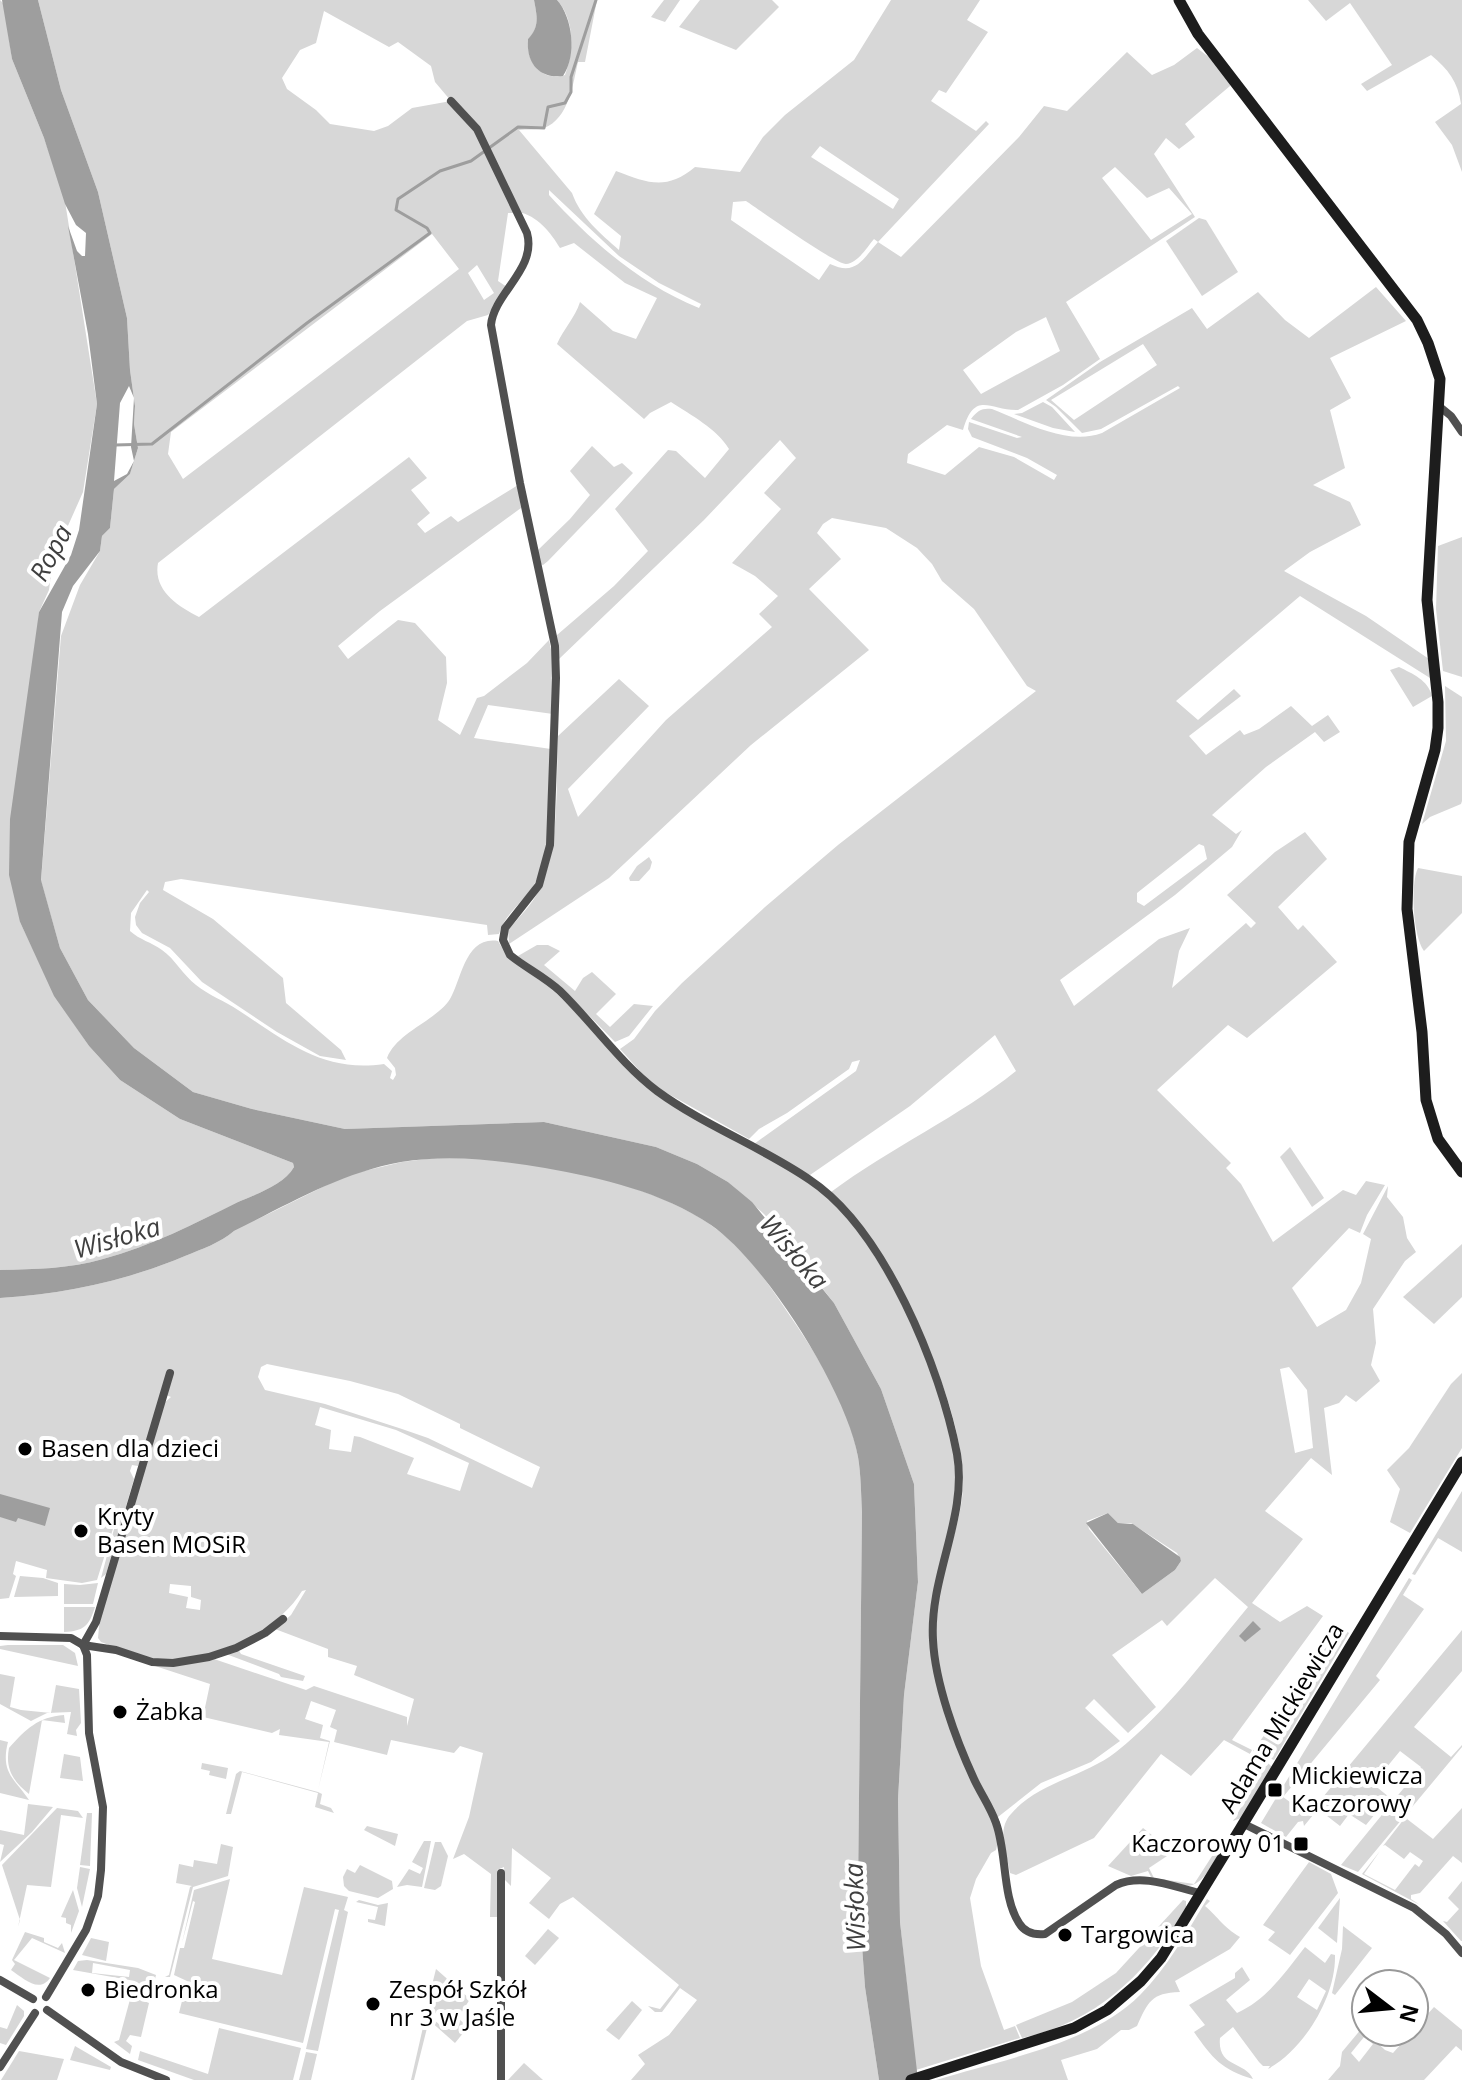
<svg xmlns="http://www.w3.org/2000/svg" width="1462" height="2080" viewBox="0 0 1462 2080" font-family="'Open Sans',sans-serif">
	<rect width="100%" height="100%" fill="#fff"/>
	<g fill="#d7d7d7" fill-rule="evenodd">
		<path d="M0 0 4 4 12 59 44 138 64 195 97 404 83 492 59 546 52 568 49 590 39 612 20 922 55 996 89 1046 120 1080 180 1119 293 1163 294 1167C284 1185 256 1194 238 1202 194 1224 151 1246 103 1259 70 1269 34 1269 0 1270Z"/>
		<path d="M38 0H534C537 15 540 28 528 39 526 63 542 82 565 75 574 51 575 20 557 0H597L585 62H578C573 83 569 119 544 128 537 130 526 129 519 130L572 193C581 218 600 233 619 250L621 236 594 214 616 171C648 183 666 191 695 167L740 172 763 137 785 115 854 60 891 0H980L967 20 988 32 946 93 939 90 931 101 976 131 986 121 989 124 878 242 901 257 1019 137 1044 106 1067 111 1127 52 1152 75 1174 65 1197 48 1210 58 1230 82V86L1185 124 1195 137 1179 149 1166 138 1154 154 1195 217 1066 302 1100 359 1063 385 1018 410C990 411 975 389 963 430L947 425 908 454 907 463 945 475 979 447 1014 457 1054 480 1057 475 1027 458 972 437 968 429 969 422 1017 438 1022 437 971 419C978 410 982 408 992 409 1025 422 1067 446 1102 433L1180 388 1178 386 1101 429 1082 433 1056 407 1046 400 1100 362 1192 308 1207 329 1258 292 1285 320 1309 338 1376 287 1406 321 1330 358 1351 398 1330 410 1345 468 1313 485 1350 502 1361 525 1310 552 1284 571 1366 616 1429 659 1430 678 1300 596 1176 701 1198 720 1234 689 1241 696 1189 736 1206 755 1240 730 1244 735 1259 729 1291 706 1312 726 1328 715 1340 732 1324 742 1315 732 1266 767 1212 815 1236 834 1242 830 1232 847 1175 895 1060 980 1074 1006 1159 939 1190 928 1179 951 1172 988 1246 923 1251 928 1256 923 1227 895 1275 852 1305 832 1327 859 1278 907 1298 930 1303 925 1337 962 1247 1038 1228 1025 1157 1090 1231 1163 1226 1168 1241 1184 1273 1242 1343 1190 1356 1195 1366 1181 1385 1185 1367 1215 1360 1233 1349 1228 1292 1288 1317 1327 1346 1310 1361 1283 1371 1239 1363 1234 1388 1186 1387 1197 1403 1217 1407 1238 1416 1252 1405 1261 1373 1309 1376 1343 1371 1365 1380 1381 1356 1402 1346 1395 1339 1403 1324 1408 1332 1475 1311 1458 1265 1511 1303 1539 1252 1603 1280 1622 1307 1606 1323 1616 1232 1740 1252 1750 1250 1754 1224 1740 1191 1776 1161 1754 1094 1838 1016 1875 1010 1873C1007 1854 996 1830 1011 1814 1038 1782 1084 1777 1116 1752 1168 1711 1206 1657 1248 1607L1215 1578 1167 1626 1162 1620 1112 1655 1156 1707 1128 1733 1094 1699 1085 1708 1120 1741 1091 1762 1041 1783 998 1817C972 1779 935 1680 934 1635 934 1619 937 1602 940 1586 947 1554 962 1519 963 1486 966 1404 889 1248 831 1192 890 1148 959 1117 1016 1071L995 1035 910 1106 810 1175 754 1144 856 1071 860 1060 852 1062 849 1069 787 1113 759 1129 749 1139 665 1092 648 1080 620 1049 634 1039 655 1011 682 983 765 907 838 845 1036 691 1027 686 974 609 942 581 932 564 917 548 886 528 832 518 823 524 817 533 841 559 809 589 869 650 751 745 609 878 509 944 508 930C519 917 532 905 539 890 560 851 556 780 558 736L619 679 649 706 568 789 578 817 666 720 772 627 759 614 778 596 755 576 732 563 781 509 764 493 796 458 780 440 704 520 559 659 557 635 614 586 648 551 615 509 668 450 676 451 705 478 729 449C717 429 691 415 671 402L650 413 644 419 557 344C564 328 575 318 580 302L613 331 636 339 657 298 625 283 574 243 560 248C551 233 537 215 518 212L491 156 488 157 514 213H508L498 281 507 287 488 315 467 321 158 563C153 590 177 606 199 617L409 457 427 478 411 490 430 513 417 524 425 533 451 516 458 522 518 485 521 508 380 611 338 646 348 659 398 620 415 623 446 657 447 683 438 720 460 735 477 698 484 696 527 663 549 640 554 664 553 714 488 705 474 738 551 749C549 783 552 850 537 879 528 899 504 913 499 934L488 935 487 925 181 879 165 882 163 890 213 919 283 978 286 1003 341 1050 346 1060 320 1056 277 1032 202 982 170 948 142 933 136 925 135 917 140 903 149 892 147 890 131 913 130 931C140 940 151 942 162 950 175 959 183 975 196 985 208 995 225 1001 238 1010 286 1041 322 1073 384 1064L392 1071 390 1078 393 1080 396 1075 395 1068 387 1058C397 1032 436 1021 450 999 462 979 465 936 498 941 512 966 536 975 557 994 593 1028 623 1068 662 1099 694 1116 726 1134 757 1152 783 1166 811 1180 834 1200 848 1213 859 1232 870 1249 909 1310 960 1410 957 1484 955 1542 920 1598 932 1657 942 1703 957 1752 978 1794 986 1810 1002 1832 996 1850L991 1853 976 1879 970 1898 981 1966 1004 2030 1015 2026 1020 2038 916 2070 900 1922 898 1799 904 1695 918 1582 914 1484 881 1389 834 1303 765 1215 728 1182 697 1164 656 1147 544 1122 345 1129 252 1109 193 1092 134 1048 88 1000 60 948 41 881 61 636 80 585 100 551 102 536 110 528 114 489 130 474 138 448 134 424 135 406 130 370 127 318 98 192 61 90ZM324 11 389 47 398 42 431 66 435 82 451 101 412 108 388 126 374 131 330 124 316 110 287 89 282 78 300 50 316 43ZM820 146 899 199 893 209 811 157ZM1115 167 1147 198 1169 188 1192 214 1151 240 1102 178ZM549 190 619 256 659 283 701 304 699 308C640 284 592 242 549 195ZM746 201C761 211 835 264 846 264 858 263 867 247 874 239L878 242C862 260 856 276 830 264L819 280 731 220 733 202ZM432 234 459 269 183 479 168 454 171 432ZM477 265 494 293 484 300 468 273ZM1046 317 1060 351 981 394 963 370 1016 332ZM1143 344 1157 365 1074 420 1051 400ZM1199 844 1204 846 1207 859 1144 906 1137 902V893ZM1289 1367 1307 1390 1313 1448 1295 1453 1280 1369ZM1108 1513 1118 1523H1131L1177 1553 1181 1561 1175 1570 1142 1594 1089 1529 1087 1521Z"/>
		<path d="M664 0H680L665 22 651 17Z"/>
		<path d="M700 0H772L779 7 736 50 679 27Z"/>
		<path d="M1308 0H1462V172L1452 145 1435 122 1461 104C1458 82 1448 69 1431 55L1367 91 1361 84 1392 65 1350 3 1326 21Z"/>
		<path d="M1199 218 1206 220 1238 272 1202 296 1166 241Z"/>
		<path d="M1043 402 1052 407 1075 432 1053 428 1014 414 1022 413Z"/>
		<path d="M592 446 614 467 622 463 633 473 548 561 543 565 540 564 538 550 570 519 590 495 570 471Z"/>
		<path d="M1462 537V677L1443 671 1436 609 1438 546Z"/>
		<path d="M1399 667C1413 674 1428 680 1432 696L1413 707 1390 670Z"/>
		<path d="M1445 686 1462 697V801L1461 804 1430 817 1422 824 1446 741Z"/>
		<path d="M649 857 652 862 650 869 639 881H630L629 878 637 866Z"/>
		<path d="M1418 868 1462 876V913L1424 951C1413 937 1410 884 1418 868Z"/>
		<path d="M537 945H548L560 951 544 965 575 991 583 978 592 972 616 994 596 1014 610 1027 634 1004 653 1006 629 1036 615 1042 566 992 518 956Z"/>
		<path d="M1290 1147 1324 1198 1312 1207 1280 1157Z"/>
		<path d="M450 1156C538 1163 662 1179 730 1240 756 1263 777 1297 797 1326 823 1365 850 1410 858 1457 861 1475 861 1494 862 1512L858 1891 865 1987 879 2080H631L645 2064 638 2055 669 2035 697 2000 680 1988 662 2012H655L648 2006 660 2009 679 1985 573 1897 560 1904 549 1919 529 1903 551 1878 512 1848 511 1886 505 1880 504 1867 497 1870V1917H490L491 1874 464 1854 453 1859 469 1817 483 1753 460 1746 454 1753 391 1740 387 1755 334 1742 337 1730 330 1727 336 1710 311 1701 305 1719 323 1725 320 1738 330 1741 318 1790 329 1742 279 1735 280 1729 272 1733 203 1717 210 1684 149 1664 214 1659 306 1690 314 1686 407 1717V1726L414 1699 354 1675 357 1666 328 1657V1649L275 1629 291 1615 306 1590 302 1591C275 1635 201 1670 149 1659 133 1656 117 1648 101 1642L98 1638 100 1615 164 1403 171 1397 166 1395 138 1466 132 1465 130 1471 134 1479 106 1574 101 1578 121 1503 97 1580 82 1583 46 1578 47 1570 16 1561 13 1574 16 1576 9 1598 0 1599V1298C65 1294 125 1281 185 1256 202 1249 220 1243 234 1231L347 1175 402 1162ZM267 1364 350 1381 398 1394 460 1424V1428L540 1467 532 1488 428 1438 402 1429 325 1404 265 1390 258 1377 261 1367ZM320 1407 396 1430 469 1463 460 1491 407 1474 414 1458 360 1437 354 1436 351 1452 329 1449 331 1430 315 1425ZM170 1584 191 1586V1597L201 1600 200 1610 186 1608 188 1597 169 1593Z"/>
		<path d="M1462 1244V1297L1434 1324 1403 1297Z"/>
		<path d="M1462 1373V1448L1410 1533 1390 1522 1400 1489 1387 1470 1409 1448 1451 1384Z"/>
		<path d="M1462 1491V1552L1438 1538 1415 1575 1412 1574Z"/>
		<path d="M20 1576 43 1578 58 1583V1596L14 1597Z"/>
		<path d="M1409 1578 1412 1580 1403 1595 1424 1609 1376 1676 1380 1680 1283 1797 1308 1815 1462 1630V1671L1414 1727 1451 1757 1462 1745V1747L1358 1872 1341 1865 1421 1767 1400 1751 1373 1784 1389 1797 1366 1825 1349 1814 1340 1826 1318 1809 1304 1826 1303 1821 1298 1822 1286 1837 1261 1823Z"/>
		<path d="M98 1583 93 1604H64V1584L80 1585Z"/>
		<path d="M64 1607H95C89 1626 84 1631 64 1632Z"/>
		<path d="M1340 1627 1349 1633 1274 1760 1253 1751Z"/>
		<path d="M8 1645H63L75 1653 78 1666 0 1649V1646Z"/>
		<path d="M238 1649 241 1654 305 1676 303 1681 281 1677 279 1674 226 1654Z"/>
		<path d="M0 1674 15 1677 10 1707 21 1710 51 1713 56 1685 79 1689 81 1723 76 1730 77 1736 67 1734 71 1712 47 1713 31 1721 0 1704Z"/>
		<path d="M64 1715 65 1723 42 1720 29 1794C13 1781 5 1769 9 1748 26 1729 38 1717 64 1715Z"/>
		<path d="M0 1740 8 1742C0 1773 15 1779 29 1800L0 1793Z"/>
		<path d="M64 1754 80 1757 83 1781 60 1778Z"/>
		<path d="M1258 1758 1265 1760 1272 1767 1241 1818 1233 1821 1267 1764Z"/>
		<path d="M202 1763 228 1768 226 1779 209 1775 210 1771 201 1769Z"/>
		<path d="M240 1771 318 1792 322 1794 320 1804 331 1808 334 1813 315 1807 318 1793 242 1772 231 1814H226L236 1774Z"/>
		<path d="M28 1804 53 1807 32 1832 0 1862 4 1845 0 1844V1830L24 1835Z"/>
		<path d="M57 1808 78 1811 83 1818 61 1815 51 1887 27 1885 18 1927 20 1920 2 1865Z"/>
		<path d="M1462 1808V1863L1453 1856 1420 1893 1411 1895V1899L1420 1905 1362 1874 1380 1851 1364 1874 1395 1890 1415 1864 1419 1867 1423 1861 1410 1852 1404 1859 1385 1845 1383 1846 1411 1810 1407 1819 1433 1839Z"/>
		<path d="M87 1813H92L90 1866 80 1865Z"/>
		<path d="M367 1826 398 1834 395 1846 364 1830Z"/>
		<path d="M1143 1828 1173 1852 1149 1868 1154 1878 1194 1884 1214 1853 1218 1856C1195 1894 1192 1888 1152 1879L1148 1871 1131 1876 1108 1866Z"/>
		<path d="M424 1841H431L422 1887 407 1885 397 1887 409 1869 420 1874 423 1868 412 1862Z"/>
		<path d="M435 1842H441L448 1856 441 1886 435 1890 424 1888Z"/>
		<path d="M221 1844 233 1847 228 1876 193 1887 170 1977H165L169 1975 190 1887 192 1886 176 1883 179 1864 193 1867 194 1860 217 1864Z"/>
		<path d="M1309 1862 1331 1874 1338 1893 1290 1955 1268 1940 1275 1932 1263 1925Z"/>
		<path d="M360 1865 392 1881 393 1889 378 1898 349 1891 344 1886 343 1877 347 1869 355 1873Z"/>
		<path d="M80 1867 90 1869 82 1907 77 1888Z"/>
		<path d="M230 1879 212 1959 282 1975 304 1887 348 1897 344 1910 348 1912 318 2051 306 2049 339 1910 335 1909 303 2043 179 2013 187 1981 174 1975 180 1948H184L195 1902 193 1901 182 1943 194 1890Z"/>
		<path d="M1462 1881V1941H1461L1443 1921 1447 1922 1459 1909 1448 1898Z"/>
		<path d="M73 1890 79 1911 71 1933V1925L66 1923V1918L61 1917Z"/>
		<path d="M1340 1898 1337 1943 1318 1928Z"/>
		<path d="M1207 1899 1210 1901 1205 1906C1220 1919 1222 1926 1240 1937L1230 1949 1175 1981 1180 1992C1151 1993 1148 2002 1137 2026L1129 2030H1121L1097 2049 1061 2060 1068 2080H936C1001 2060 1091 2044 1140 1995 1167 1968 1187 1932 1207 1899Z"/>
		<path d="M359 1900 378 1905 388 1903 385 1926 368 1922V1919L375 1920 378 1907 356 1902Z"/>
		<path d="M1183 1900 1186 1901V1907C1149 1972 1097 2022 1022 2038L1016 2025 1072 2002 1116 1973Z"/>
		<path d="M1343 1926 1372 1948 1335 1995 1332 1993 1342 1949Z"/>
		<path d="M548 1929 559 1938 535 1965 525 1956Z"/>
		<path d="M25 1932 44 1938V1942L58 1948 62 1943 65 1953 32 1938 14 1960 50 1978C39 1994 23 1978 11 1970L15 1964 12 1960Z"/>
		<path d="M91 1938 109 1942 106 1961 82 1955Z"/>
		<path d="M1305 1947 1325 1963 1331 1954 1335 1955C1336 1997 1304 2049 1268 2069L1270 2066H1263L1259 2062 1233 2027 1220 2038C1217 2068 1245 2061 1253 2079 1222 2070 1212 2058 1194 2032L1205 2025 1189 2005 1235 1978V1973L1242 1967 1250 1980 1226 2000 1237 2013C1267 1999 1285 1973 1305 1947ZM1309 1979 1326 1991 1317 2010 1297 1997Z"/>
		<path d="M87 1960 138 1968 156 1975 150 1999 145 1998 144 2001 149 2003 141 2037 130 2035 126 2041 132 2046 130 2054 114 2042 119 2040 135 1981 73 1970 78 1961ZM93 1963 130 1970 129 1977 92 1973Z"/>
		<path d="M436 1969 470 1999 458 2018 468 2027 455 2043 429 2020 414 2080H411L426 2014 439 2024 443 2020 427 2005Z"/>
		<path d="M632 2001 642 2010 619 2040 606 2030Z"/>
		<path d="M17 2005 24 2011V2016L6 2045 0 2043V2027L7 2029Z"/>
		<path d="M1434 2007 1462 2030V2051L1456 2046 1424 2080H1328L1340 2066 1342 2052 1362 2028 1385 2050 1393 2053ZM1364 2037 1373 2044 1359 2062 1351 2053Z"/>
		<path d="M219 2028 301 2048 293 2080H194L138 2060 140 2051 208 2074Z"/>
		<path d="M75 2046 111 2067 110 2070 70 2060Z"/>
		<path d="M19 2051 64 2059 57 2080H1Z"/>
		<path d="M306 2052 317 2054 311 2080H299Z"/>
		<path d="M524 2063 543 2080H508Z"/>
	</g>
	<g fill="#9e9e9e" fill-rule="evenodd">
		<path d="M2 0H38L61 90 98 192 127 318 130 370 135 406 134 424 138 448 130 474 114 489 110 528 102 536 100 551 73 586 62 612 41 880 60 948 88 1000 134 1048 193 1092 252 1109 345 1129 544 1122 656 1147 697 1164 728 1182 752 1202 834 1303 881 1389 914 1484 918 1582 904 1695 898 1799 900 1922 918 2080H879L865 1987 858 1891 862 1512C861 1494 861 1475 858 1457 847 1392 765 1262 711 1225 662 1192 602 1178 545 1168 496 1160 450 1154 401 1162 340 1173 289 1204 234 1231 220 1243 202 1249 185 1256 125 1281 65 1294 0 1298V1270C34 1269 70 1269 103 1259 151 1246 194 1224 238 1202 256 1194 284 1185 294 1167L293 1163 180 1119 120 1080 89 1046 54 996 20 922 9 875 10 819 39 612 71 555 79 530 97 404 88 334 68 226 77 251 82 256H85L86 233 76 225 65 204 44 138 12 59ZM129 386 134 398 131 447 134 461 127 474 114 481 120 403Z"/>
		<path d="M534 0H557C573 18 577 56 563 76 539 79 526 63 528 39 540 27 537 16 534 0Z"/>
		<path d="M0 1494 50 1508 45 1526 18 1518 16 1522 0 1517Z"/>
		<path d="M1108 1513 1118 1523 1133 1524 1180 1557 1181 1561 1175 1570 1142 1594 1086 1523Z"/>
		<path d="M1253 1621 1261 1629 1245 1642 1239 1636Z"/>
	</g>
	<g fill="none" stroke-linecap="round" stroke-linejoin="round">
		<path stroke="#9e9e9e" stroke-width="3" d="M115 445 152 444 307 323 430 233 427 228 396 210 398 199 440 171 471 161 518 127 544 128 548 107 565 103 571 92V77L596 0"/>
		<g stroke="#505050" stroke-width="8">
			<path d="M451 101 477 129 527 233C537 269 494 293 491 325L520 483 555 646 556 678 550 845 539 885 505 928 503 940 510 955C526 968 545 977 560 991 593 1023 620 1063 657 1091 705 1126 762 1147 810 1180 884 1229 941 1369 957 1454 968 1517 929 1576 933 1640 935 1683 956 1740 974 1779 981 1794 991 1808 996 1823 1007 1853 1002 1897 1019 1923 1025 1933 1035 1935 1045 1934L1116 1885C1143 1873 1174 1887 1200 1893"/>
			<path d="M1440 407 1451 416 1462 432"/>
			<path d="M0 1636 71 1638 83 1645 116 1650 152 1662 173 1663 209 1657 236 1648 265 1633 283 1619"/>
			<path d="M83 1645 96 1622 170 1373"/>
			<path d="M1244 1824 1414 1908 1446 1934 1462 1953"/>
			<path d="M501 1873V2080"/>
			<path d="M0 1980 33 1999"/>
			<path d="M46 1997 86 1930 98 1896 101 1870 103 1807 89 1733 87 1655 83 1645"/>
			<path d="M47 2010 121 2062 166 2080"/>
			<path d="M0 2067 35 2013"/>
		</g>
		<g stroke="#1d1d1d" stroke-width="11">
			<path d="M1179 0 1198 34 1417 320 1428 343 1440 379 1427 600 1438 702V728L1435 750 1409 842 1407 909 1422 1032 1426 1100 1438 1139 1462 1172"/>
			<path d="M911 2080 1074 2028 1107 2010 1141 1981 1161 1958 1240 1829 1462 1462"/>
		</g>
	</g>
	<g fill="#000" stroke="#fff" stroke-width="3">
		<circle cx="25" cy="1449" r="8"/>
		<circle cx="81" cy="1531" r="8"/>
		<circle cx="120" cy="1712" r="8"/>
		<rect x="1267" y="1782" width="16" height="16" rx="4"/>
		<rect x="1293" y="1836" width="16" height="16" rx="4"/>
		<circle cx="1065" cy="1935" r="8"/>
		<circle cx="88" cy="1990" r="8"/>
		<circle cx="373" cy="2004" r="8"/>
	</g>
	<g text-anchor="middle" stroke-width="8" stroke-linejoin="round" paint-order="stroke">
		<g font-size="24" fill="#000" stroke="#fff" text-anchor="start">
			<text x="41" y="1457">Basen dla dzieci</text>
			<text x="97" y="1525">Kryty<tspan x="97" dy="28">Basen MOSiR</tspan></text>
			<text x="136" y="1720">Żabka</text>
			<text x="1291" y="1784">Mickiewicza<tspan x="1291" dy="28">Kaczorowy</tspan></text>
			<text x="1285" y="1852" text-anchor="end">Kaczorowy 01</text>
			<text x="1081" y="1943">Targowica</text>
			<text x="104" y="1998">Biedronka</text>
			<text x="389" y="1998">Zespół Szkół<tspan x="389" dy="28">nr 3 w Jaśle</tspan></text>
		</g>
		<g font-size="24" fill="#000" stroke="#fff">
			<text transform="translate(1282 1718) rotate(-59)" y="8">Adama Mickiewicza</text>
		</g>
		<g font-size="26" font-style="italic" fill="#3f3f3f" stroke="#fff">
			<text transform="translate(51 553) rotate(-62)" y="9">Ropa</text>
			<text transform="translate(117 1238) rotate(-16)" y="9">Wisłoka</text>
			<text transform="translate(794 1252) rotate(49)" y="9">Wisłoka</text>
			<text transform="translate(855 1907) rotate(-92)" y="9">Wisłoka</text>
		</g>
	</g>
	<g transform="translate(1390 2008) rotate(106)"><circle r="38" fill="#ffffff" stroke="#999999" stroke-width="2"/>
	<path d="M0-6L14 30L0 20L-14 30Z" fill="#000000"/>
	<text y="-12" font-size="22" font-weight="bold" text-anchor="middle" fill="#000000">N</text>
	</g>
</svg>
